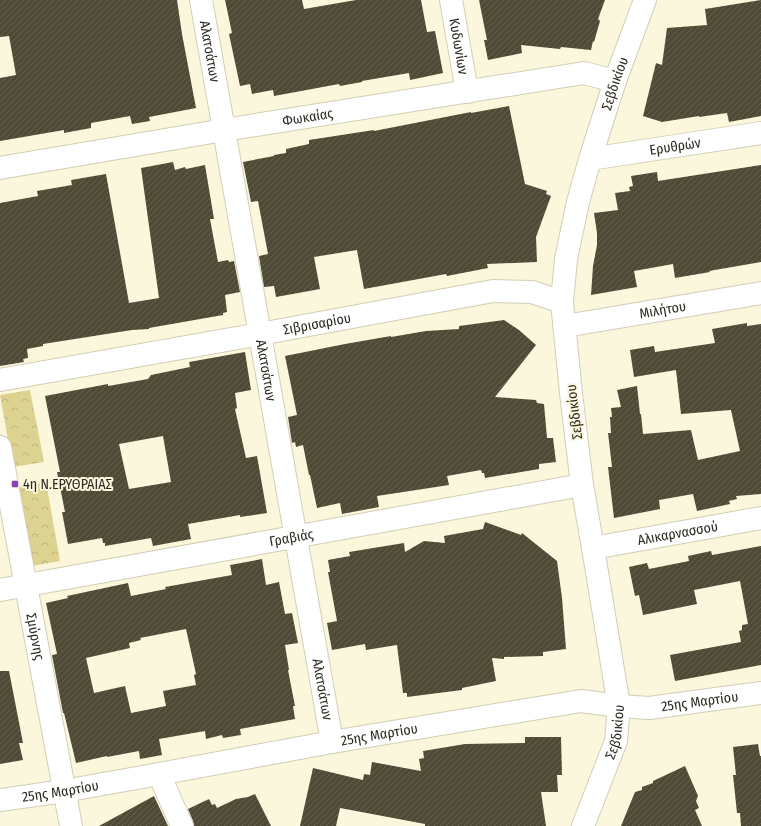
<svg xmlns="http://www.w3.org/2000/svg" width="761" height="826" viewBox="0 0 761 826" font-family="'Fira Sans Condensed',sans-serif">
	<defs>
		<pattern id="park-crowns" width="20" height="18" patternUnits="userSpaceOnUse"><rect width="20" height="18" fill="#ddd290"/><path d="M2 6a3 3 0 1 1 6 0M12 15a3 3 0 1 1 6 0" fill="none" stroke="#beb47c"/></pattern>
		<pattern id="building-hatch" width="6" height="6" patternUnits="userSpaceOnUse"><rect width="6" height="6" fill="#4e4a35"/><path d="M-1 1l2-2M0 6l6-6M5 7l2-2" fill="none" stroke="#656150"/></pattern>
	</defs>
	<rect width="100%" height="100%" fill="#fbf7dd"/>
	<g fill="url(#park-crowns)">
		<path d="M30 390 44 462 13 467 0 395Z"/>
		<path d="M46 482 60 561 32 566 18 487Z"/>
	</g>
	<g fill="url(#building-hatch)" fill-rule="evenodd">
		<path d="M0 0H177L182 34 196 108 149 117 150 121 132 124 130 116 91 123V128L64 133V130L0 141V78L16 75 9 36 0 37Z"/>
		<path d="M225 0H302L304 9 356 0H421L427 32 435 31 443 73 410 80 409 73 362 81V82L340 86 339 84 274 96 273 90 252 94 250 84 240 86 229 34 232 33Z"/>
		<path d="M479 0H605L598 19 600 21 594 42 593 41 591 50 561 47 560 49 521 45 522 53 488 60 484 40H487Z"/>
		<path d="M761 0V116L729 122 727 113 699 117V116L662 122 643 116 656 63 662 65 667 28 707 25 705 9Z"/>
		<path d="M509 106 525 184 547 191 546 194 551 196 536 237 537 262 487 264 488 268 447 276 446 274 364 289 357 250 314 257 320 289 276 297 274 286 264 287 259 256 268 254 258 201 251 202 243 162 274 156V155L286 153V149L309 144V140L374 130V131L471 112V113Z"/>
		<path d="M173 162 175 170 185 167 186 169 205 165 214 219H210L218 262 228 260 229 262 234 261 240 292 225 295 227 312 223 313V315L149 328V329L132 330 43 344V346L27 349 28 358 23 359 24 362 0 366V203L38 196 37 191 72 185 71 180 106 174 129 303 159 298 141 168Z"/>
		<path d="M761 165V262L709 271 710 272 675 278 673 264 634 271 637 287 591 295 593 266 597 245V233L594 213 618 210 615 193 630 191 629 187 633 186 631 176 657 172 658 181Z"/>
		<path d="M504 320 519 330 536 345 495 397 536 400 537 403 544 404 547 438H553L556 462 539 464V469L485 478 484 473H482L481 470 447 476 449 485 377 496 379 507 342 514 340 503 317 508 310 475H309L303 445 296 447 295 442 292 443 288 417 297 415 285 356 345 344 391 336V337L426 331 459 329V326Z"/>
		<path d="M747 323V326L761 324V494L736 496 737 499 729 501 730 504 697 511 693 494 659 500 660 509 614 518 608 467H612L608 433H611L610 417H612L611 408 621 407 617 390 637 386 640 414H641L643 434 691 430 698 460 740 451 731 410 681 414 676 370 634 377 630 350 654 346 655 352 715 343 712 329Z"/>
		<path d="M245 352 251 390 235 393 237 408 235 409 246 458 257 456 267 513 240 517V515L188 524 191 539 153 546 151 538 105 546V543H103L102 538 68 544 62 512H65L57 472H60L45 396 108 384V386L148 379 151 375 190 367 189 362ZM163 436 171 482 129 489 119 444Z"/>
		<path d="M485 522 521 535 522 533 557 561 562 598 566 649 543 652V656L504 657V659L492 658 496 681 462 688V690L407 697V693H403L397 645 366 650 365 644 332 650 327 623 337 621 328 572H330L328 560 350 556 349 552 404 543 405 552 424 541 445 543 444 536 483 529Z"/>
		<path d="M761 546V665L675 681 670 655 741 642 739 631 742 630V625L748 624 740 581 694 590 697 604 643 615 639 595 635 596 629 567 647 563 649 569 689 561 688 556 711 551 712 555Z"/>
		<path d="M262 559 266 585 279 582 285 614 292 613 298 643 285 645 289 670H288L295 706H293L295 719 240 729 241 735 223 738 222 735 206 739 205 731 159 739 162 755 140 759 139 751 107 757V756L76 763 64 713H63L52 655 57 654 46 603 68 598 67 596 128 583 131 596 166 589 165 587 232 575 230 565ZM186 629 196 674 194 675 196 685 163 691 166 706 131 713 125 686 94 693 86 658 130 648 129 643 141 640 140 638Z"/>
		<path d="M0 671H9L23 743H19L23 760 0 764Z"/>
		<path d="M525 737H561L562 775H557L558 792H541L546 826H425V824L340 808 336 826H300L313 768 363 780 364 774 370 775 372 762 421 771 419 759 424 758 423 751 465 744 525 743Z"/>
		<path d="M758 744 760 756H761V826H741L740 813H737L733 775H736L733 747Z"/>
		<path d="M685 766 698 796 696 801 699 808 695 810 702 826H621L635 792 642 790V787L653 783V781Z"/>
		<path d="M255 794 271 826H194L193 821 188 809 209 799 212 805 215 804 217 808 236 799 248 797Z"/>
		<path d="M154 796 168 826H99Z"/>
	</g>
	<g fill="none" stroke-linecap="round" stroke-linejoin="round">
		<g stroke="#d2ceb5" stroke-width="24">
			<g id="minor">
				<path id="s1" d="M201 0 332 742"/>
				<path id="s2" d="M451 0 467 92"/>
				<path id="s3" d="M590 159 761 133"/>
				<path id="s4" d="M0 168 224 130 584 73 615 81"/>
				<path id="s5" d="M565 326 761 293"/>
				<path id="s6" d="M0 380 260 334 493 291 532 292 562 302"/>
				<path id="s7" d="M0 447 71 826"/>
				<path id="s8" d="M593 548 761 518"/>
				<path id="s9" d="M0 590 582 485"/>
				<path d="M159 774 182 826"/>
				<path id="s10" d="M0 800 64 791 159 774 332 742 581 701 619 706 649 708 761 693"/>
				<path id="s11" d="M583 826 616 741 619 706 593 548 582 485 571 393 562 302 566 259 578 202 590 159 615 81 645 0"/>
			</g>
		</g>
		<use href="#minor" stroke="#fff" stroke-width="22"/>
	</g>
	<rect fill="#8a43b6" stroke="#fbf7dd" stroke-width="1.5" x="11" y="480" width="8" height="8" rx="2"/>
	<g text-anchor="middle" stroke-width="4" stroke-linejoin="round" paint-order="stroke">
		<g font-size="14" fill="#2c2a20" stroke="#fbf7dd">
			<text dy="5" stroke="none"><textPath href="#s2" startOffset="47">Κυδωνίων</textPath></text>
			<text dy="5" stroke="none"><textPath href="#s1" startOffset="52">Αλατσάτων</textPath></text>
			<text dy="5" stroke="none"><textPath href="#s11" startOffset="760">Σεβδικίου</textPath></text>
			<text dy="5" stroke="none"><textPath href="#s4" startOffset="312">Φωκαίας</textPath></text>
			<text dy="5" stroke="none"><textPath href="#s3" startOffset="86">Ερυθρών</textPath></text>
			<text dy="5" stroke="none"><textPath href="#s5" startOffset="99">Μιλήτου</textPath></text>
			<text dy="5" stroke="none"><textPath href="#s6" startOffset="322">Σιβρισαρίου</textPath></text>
			<text dy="5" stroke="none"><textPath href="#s1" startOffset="376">Αλατσάτων</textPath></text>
			<text transform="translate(574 412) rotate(-97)" y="5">Σεβδικίου</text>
			<text dy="5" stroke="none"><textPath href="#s8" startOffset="86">Αλικαρνασσού</textPath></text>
			<text dy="5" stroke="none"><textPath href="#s9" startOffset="296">Γραβιάς</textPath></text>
			<text dy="5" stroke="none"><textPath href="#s7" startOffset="193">Σμύρνης</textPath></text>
			<text dy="5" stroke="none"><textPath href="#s1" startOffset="700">Αλατσάτων</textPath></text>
			<text dy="5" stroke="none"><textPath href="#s10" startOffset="709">25ης Μαρτίου</textPath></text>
			<text dy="5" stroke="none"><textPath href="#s11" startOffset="100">Σεβδικίου</textPath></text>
			<text dy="5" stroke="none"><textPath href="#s10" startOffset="385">25ης Μαρτίου</textPath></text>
			<text dy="5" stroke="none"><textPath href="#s10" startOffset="61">25ης Μαρτίου</textPath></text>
		</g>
		<g font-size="14" fill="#2c2a20" stroke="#fbf7dd" text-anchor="start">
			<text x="23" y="489">4η Ν.ΕΡΥΘΡΑΙΑΣ</text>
		</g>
	</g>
</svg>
